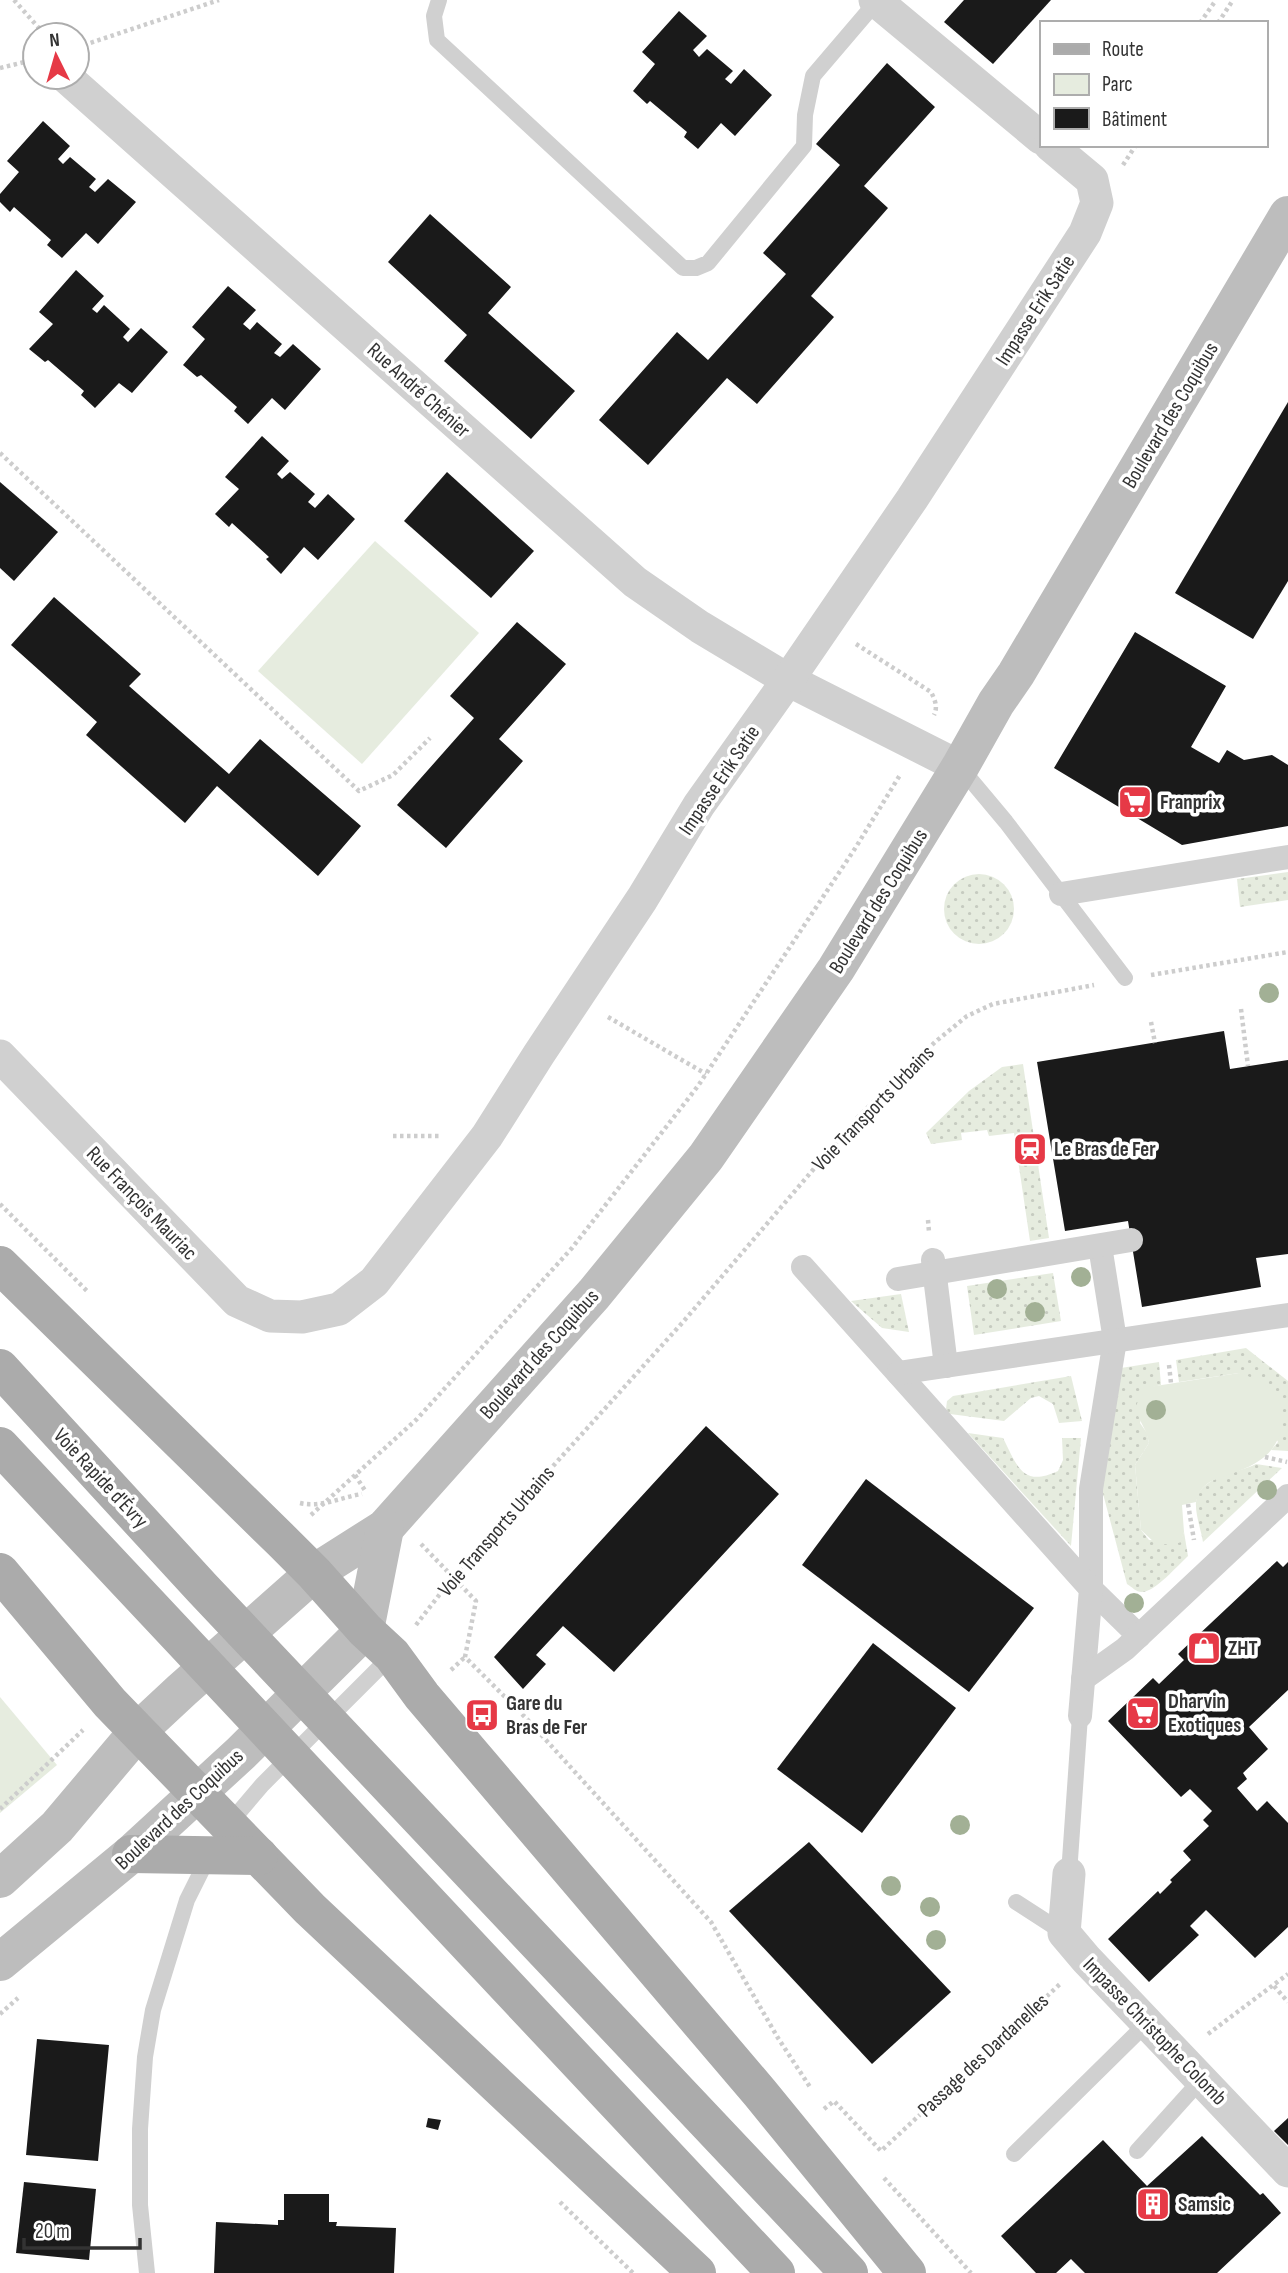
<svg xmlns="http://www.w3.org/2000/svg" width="1288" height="2273" viewBox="0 0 1288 2273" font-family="'Sofia Sans Condensed',sans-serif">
	<defs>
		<pattern id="grass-dots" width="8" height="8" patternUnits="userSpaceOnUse" patternTransform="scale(1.75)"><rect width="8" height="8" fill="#e6ecdf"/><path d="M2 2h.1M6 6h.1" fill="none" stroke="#c6cbc0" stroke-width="1.8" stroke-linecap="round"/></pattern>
	</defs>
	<rect width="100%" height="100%" fill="#fff"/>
	<g fill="url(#grass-dots)">
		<path d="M1288 872V900L1240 907 1237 879Z"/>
		<circle cx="979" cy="909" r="35"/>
		<path d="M1023 1064 1049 1238 1030 1241 1014 1133 989 1136 987 1130 961 1133 962 1140 931 1144 926 1133 969 1091 1002 1067Z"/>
		<path d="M1053 1273 1061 1321 974 1335 967 1286Z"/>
		<path d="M901 1294 909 1332 882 1328 851 1301Z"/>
		<path d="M1246 1348 1288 1381V1451L1271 1450 1278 1442 1239 1373 1179 1382 1176 1360Z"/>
		<path d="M1159 1362 1161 1385 1149 1388 1140 1423 1147 1433 1149 1443 1135 1465 1141 1530 1149 1540 1180 1542 1184 1532 1188 1556C1178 1565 1155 1592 1142 1592 1136 1592 1132 1587 1127 1584L1102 1490 1121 1368Z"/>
		<path d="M1071 1376 1082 1421 1059 1423 1053 1404 1039 1396 1031 1398 1004 1421 950 1414 946 1409 947 1401 953 1396Z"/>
		<path d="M968 1433 1003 1438C1017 1465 1022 1488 1058 1471L1063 1460 1062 1438H1081L1071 1546Z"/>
		<path d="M1256 1464 1282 1468 1203 1542C1201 1530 1195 1514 1196 1502 1198 1477 1238 1473 1256 1464Z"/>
	</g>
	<g fill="#e6ecdf">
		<path d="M375 541 479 633 362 764 258 671Z"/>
		<path d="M1239 1373C1260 1380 1281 1389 1282 1414 1283 1449 1262 1463 1231 1474 1224 1477 1213 1479 1207 1484 1200 1489 1198 1495 1196 1502L1182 1505 1184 1532 1181 1542 1173 1545 1155 1543 1141 1530 1135 1465 1149 1443C1145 1418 1123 1411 1149 1387Z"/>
		<path d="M0 1697 57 1765 0 1813Z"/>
	</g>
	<g fill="#1a1a1a">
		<path d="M964 0H1051L993 64 944 22Z"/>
		<path d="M679 11 707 36 693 50 699 57 707 49 733 71 725 79 731 84 744 69 772 95 735 136 721 123 698 149 684 137 687 132 650 101 647 104 633 91 655 64 642 52Z"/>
		<path d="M887 63 935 107 864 186 888 208 811 296 834 317 757 404 727 378 648 465 599 420 677 332 708 360 786 274 763 253 840 165 816 144Z"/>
		<path d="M43 121 70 146 58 159 63 164 70 157 96 179 89 187 95 192 108 179 136 202 98 244 86 233 62 258 47 245 51 240 14 207 10 212 0 202V194L19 172 7 161Z"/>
		<path d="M430 214 511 287 488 313 575 391 531 439 444 361 467 335 388 262Z"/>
		<path d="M76 270 104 296 92 309 97 313 104 305 130 329 123 337 128 342 141 328 168 352 132 393 119 383 95 408 81 395 84 391 48 360 45 362 29 349 53 324 39 312Z"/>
		<path d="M228 286 256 310 243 324 250 330 257 322 282 344 274 353 280 357 293 344 321 369 285 410 272 398 248 424 234 411 237 407 201 375 197 377 183 365 205 339 192 327Z"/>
		<path d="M1288 402V581L1253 639 1175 593Z"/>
		<path d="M262 436 289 461 277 474 282 479 290 472 315 494 308 502 315 508 328 494 355 519 318 560 304 547 281 574 266 559 269 557 232 523 229 527 215 514 239 489 225 477Z"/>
		<path d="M447 472 534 551 491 598 404 521Z"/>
		<path d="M0 482 58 532 14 581 0 568Z"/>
		<path d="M54 597 141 674 129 686 229 774 260 739 361 826 318 876 217 786 185 823 86 735 97 722 11 645Z"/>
		<path d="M517 622 566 664 499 739 523 761 446 848 397 805 474 718 450 696Z"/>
		<path d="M1135 632 1226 686 1191 747 1219 763 1227 750 1244 760 1272 755 1288 765V826L1182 845 1054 768Z"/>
		<path d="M1224 1031 1230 1069 1288 1060V1254L1256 1258 1261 1287 1142 1307 1128 1221 1065 1231 1037 1062Z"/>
		<path d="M706 1426 779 1494 614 1672 563 1626 536 1655 546 1664 523 1689 494 1657Z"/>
		<path d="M866 1479 1034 1608 969 1692 802 1565Z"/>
		<path d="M1277 1561 1283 1567 1288 1562V1690L1249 1727 1268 1749 1243 1773 1247 1779 1237 1788 1257 1811 1267 1801 1288 1823V1927L1255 1958 1206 1910 1190 1926 1199 1935 1149 1982 1108 1939 1158 1891 1160 1894 1172 1882 1170 1880 1191 1860 1183 1851 1209 1826 1203 1820 1212 1811 1190 1789 1181 1797 1108 1721 1153 1678 1159 1684 1184 1660 1178 1654Z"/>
		<path d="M873 1643 956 1708 862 1833 777 1769Z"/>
		<path d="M809 1842 951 1992 872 2064 729 1911Z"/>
		<path d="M37 2039 109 2045 98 2161 26 2155Z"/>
		<path d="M428 2118 441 2120 438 2130 426 2127Z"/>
		<path d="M1288 2118V2145L1274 2131Z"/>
		<path d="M1202 2136 1260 2195 1263 2193 1281 2213 1217 2273H1085L1071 2259 1056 2273H1036L1001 2236 1103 2140 1147 2186Z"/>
		<path d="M24 2182 96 2189 89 2260 16 2253Z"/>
		<path d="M284 2194H329V2222H337L336 2226 396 2228 394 2273H214L216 2222 278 2225V2220H284Z"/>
	</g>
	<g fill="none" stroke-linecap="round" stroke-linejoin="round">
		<g stroke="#cdcdcd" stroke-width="4.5" stroke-dasharray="3.5 3.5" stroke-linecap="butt">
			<path d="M14 0 38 27 40 35"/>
			<path d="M1200 23 1216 0"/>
			<path d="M1218 23 1233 0"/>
			<path d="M84 45 219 0"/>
			<path d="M0 68 33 60"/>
			<path d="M1123 165 1136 145"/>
			<path d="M0 453 359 791 393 775 430 738"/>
			<path d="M856 644 931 692C935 700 938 707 934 715"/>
			<path d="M1151 975 1288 952"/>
			<path d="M1241 1009 1248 1066"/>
			<path d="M608 1017 706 1074"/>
			<path d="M1151 1022 1155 1043"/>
			<path d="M393 1136H441"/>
			<path d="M0 1204 88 1292"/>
			<path d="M928 1220 929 1232"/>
			<path d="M1169 1365 1171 1383"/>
			<path d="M1265 1457 1287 1462"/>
			<path d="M355 1475 366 1492"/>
			<path d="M300 1503C322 1508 341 1497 362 1494"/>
			<path d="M1188 1504 1194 1540"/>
			<path d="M311 1515 417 1419 572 1248 698 1086 856 847 900 775"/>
			<path d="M421 1544 476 1601 465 1657 526 1718 711 1922 778 2038 810 2087"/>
			<path d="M416 1625 453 1577 683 1322 859 1116 935 1042 967 1016 993 1004 1094 985"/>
			<path d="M451 1670 465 1657"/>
			<path d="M0 1809 83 1730"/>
			<path d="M1274 1986 1288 2002"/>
			<path d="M0 2014 18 1998"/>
			<path d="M1208 2034 1288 1974"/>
			<path d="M824 2109 834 2101 881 2151 1060 1984"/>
			<path d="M884 2178 971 2273"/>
			<path d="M560 2202 633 2273"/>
		</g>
		<g stroke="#d0d0d0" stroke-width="16">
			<path d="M439 0 434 16 437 40 683 268H696L708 263 804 146 805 115 813 76 877 1"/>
			<path d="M960 767 1006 822 1125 978"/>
			<path d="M228 1825 262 1785 392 1655"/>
			<path d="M1069 1874 1080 1716"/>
			<path d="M1016 1902 1064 1933"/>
			<path d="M1137 2151 1201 2080"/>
			<path d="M1014 2154 1147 2023"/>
			<path d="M147 2273 140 2205V2129L145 2057 153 2010 187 1900 209 1856"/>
		</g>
		<g stroke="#d0d0d0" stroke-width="24">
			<path d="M1061 894 1288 857"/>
			<path d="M1100 1246 1115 1340 1091 1489V1589L1139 1636"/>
			<path d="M933 1260 946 1366"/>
			<path d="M803 1267 1091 1589 1080 1716"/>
			<path d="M898 1279 1131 1240"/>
			<path d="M898 1373 1288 1315"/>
			<path d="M1083 1679 1125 1649 1288 1496"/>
		</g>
		<g stroke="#d0d0d0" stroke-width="33">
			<path d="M875 0 1041 138"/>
			<path d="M66 77 635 582 700 627 788 680 960 767"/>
			<path d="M0 1056 237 1301 270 1316 302 1317 339 1309 374 1282 487 1136 539 1054 642 899 699 805 788 680 912 499 1085 233 1097 203 1092 180 1050 145"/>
			<path d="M1069 1874 1064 1933 1086 1959 1288 2171"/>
		</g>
		<g stroke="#bdbdbd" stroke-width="38">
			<path d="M0 1879 57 1827 139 1730 182 1690 314 1573 385 1528 594 1294 706 1157 836 969 960 767 996 703 1016 674 1288 215"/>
			<path d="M0 1962 131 1854 241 1753 365 1630 385 1528"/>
		</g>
		<g stroke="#ababab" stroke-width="38">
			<path d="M0 1265 283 1542 314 1573 365 1630 392 1655 422 1696 760 2093 907 2273"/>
			<path d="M0 1368 202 1588 849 2273"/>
			<path d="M0 1446 776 2273"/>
			<path d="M0 1572 110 1703 310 1909 697 2273"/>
			<path d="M131 1854 259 1856"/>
		</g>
	</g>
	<g fill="#a2b095">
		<circle cx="1269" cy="993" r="10"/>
		<circle cx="1081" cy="1277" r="10"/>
		<circle cx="997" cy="1289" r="10"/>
		<circle cx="1035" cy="1312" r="10"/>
		<circle cx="1156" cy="1410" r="10"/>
		<circle cx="1267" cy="1490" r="10"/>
		<circle cx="1134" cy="1603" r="10"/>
		<circle cx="960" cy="1825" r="10"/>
		<circle cx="891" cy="1886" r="10"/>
		<circle cx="930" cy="1907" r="10"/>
		<circle cx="936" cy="1940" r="10"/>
	</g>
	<defs>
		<g id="supermarket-square" transform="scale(1.75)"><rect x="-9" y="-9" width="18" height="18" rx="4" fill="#e63946" stroke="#fff"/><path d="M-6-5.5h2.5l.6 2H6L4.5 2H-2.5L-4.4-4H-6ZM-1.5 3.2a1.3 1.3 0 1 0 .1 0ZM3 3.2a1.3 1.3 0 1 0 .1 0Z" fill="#fff"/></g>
		<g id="station-square" transform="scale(1.75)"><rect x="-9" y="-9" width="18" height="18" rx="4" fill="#e63946" stroke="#fff"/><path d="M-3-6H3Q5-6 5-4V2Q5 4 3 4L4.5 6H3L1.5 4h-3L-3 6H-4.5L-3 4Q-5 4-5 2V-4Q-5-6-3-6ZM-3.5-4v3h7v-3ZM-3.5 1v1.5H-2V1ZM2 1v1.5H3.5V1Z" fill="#fff"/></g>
		<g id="shop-square" transform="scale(1.75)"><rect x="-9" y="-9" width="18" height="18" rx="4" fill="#e63946" stroke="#fff"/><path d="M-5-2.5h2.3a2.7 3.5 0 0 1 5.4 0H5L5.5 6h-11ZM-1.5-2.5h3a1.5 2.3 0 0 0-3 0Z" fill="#fff"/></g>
		<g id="bus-square" transform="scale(1.75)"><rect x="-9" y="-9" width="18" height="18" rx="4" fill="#e63946" stroke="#fff"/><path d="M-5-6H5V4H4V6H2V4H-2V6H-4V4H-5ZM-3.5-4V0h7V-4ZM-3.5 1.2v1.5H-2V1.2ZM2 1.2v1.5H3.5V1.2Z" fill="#fff"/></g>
		<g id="building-square" transform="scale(1.75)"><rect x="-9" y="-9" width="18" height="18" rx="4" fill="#e63946" stroke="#fff"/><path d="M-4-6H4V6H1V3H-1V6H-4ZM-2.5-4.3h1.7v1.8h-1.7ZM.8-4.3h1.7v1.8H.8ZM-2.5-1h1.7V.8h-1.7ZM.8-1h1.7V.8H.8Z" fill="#fff"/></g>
	</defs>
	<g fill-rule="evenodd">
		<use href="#supermarket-square" x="1135" y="802"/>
		<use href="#station-square" x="1030" y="1149"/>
		<use href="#shop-square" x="1204" y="1648"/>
		<use href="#supermarket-square" x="1143" y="1713"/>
		<use href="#bus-square" x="482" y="1715"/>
		<use href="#building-square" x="1153" y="2204"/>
	</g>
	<g text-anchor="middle" stroke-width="7" stroke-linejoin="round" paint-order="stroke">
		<g font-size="21" fill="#333" stroke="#fff">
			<text transform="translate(1035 310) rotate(-57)" y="7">Impasse Erik Satie</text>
			<text transform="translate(419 390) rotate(42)" y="7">Rue André Chénier</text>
			<text transform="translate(1170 415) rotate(-59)" y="7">Boulevard des Coquibus</text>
			<text transform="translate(719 780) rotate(-56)" y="7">Impasse Erik Satie</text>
			<text transform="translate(878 901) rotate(-58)" y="7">Boulevard des Coquibus</text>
			<text transform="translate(873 1108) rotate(-46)" y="7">Voie Transports Urbains</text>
			<text transform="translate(142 1203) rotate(46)" y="7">Rue François Mauriac</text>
			<text transform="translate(539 1354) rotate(-48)" y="7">Boulevard des Coquibus</text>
			<text transform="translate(101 1478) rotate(47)" y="7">Voie Rapide d'Évry</text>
			<text transform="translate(496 1531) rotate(-49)" y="7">Voie Transports Urbains</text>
			<text transform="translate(179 1809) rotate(-43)" y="7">Boulevard des Coquibus</text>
			<text transform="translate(1155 2031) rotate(46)" y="7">Impasse Christophe Colomb</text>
			<text transform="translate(983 2055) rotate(-43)" y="7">Passage des Dardanelles</text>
		</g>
		<g font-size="21" font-weight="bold" fill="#333" stroke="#fff" text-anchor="start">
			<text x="1160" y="809">Franprix</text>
			<text x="1054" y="1156">Le Bras de Fer</text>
			<text x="1228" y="1655">ZHT</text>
			<text x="1168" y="1708">Dharvin<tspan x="1168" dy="24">Exotiques</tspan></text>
			<text x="506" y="1710">Gare du<tspan x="506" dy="24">Bras de Fer</tspan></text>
			<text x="1178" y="2211">Samsic</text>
		</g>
	</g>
	<rect x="1040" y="21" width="228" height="126" fill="#ffffff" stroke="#adadad" stroke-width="2"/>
	<rect x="1054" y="44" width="35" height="10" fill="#ababab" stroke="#adadad" stroke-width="2"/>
	<text x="1102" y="56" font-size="21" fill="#333333">Route</text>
	<rect x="1054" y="74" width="35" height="21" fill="#e6ecdf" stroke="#adadad" stroke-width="2"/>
	<text x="1102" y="91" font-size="21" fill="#333333">Parc</text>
	<rect x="1054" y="108" width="35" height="21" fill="#1a1a1a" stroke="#adadad" stroke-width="2"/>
	<text x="1102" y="126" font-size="21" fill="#333333">Bâtiment</text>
	<g transform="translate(56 56) rotate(355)"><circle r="33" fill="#ffffff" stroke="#adadad" stroke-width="2"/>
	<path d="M0-5L12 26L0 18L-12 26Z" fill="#e63946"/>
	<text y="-10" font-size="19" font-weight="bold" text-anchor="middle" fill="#333333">N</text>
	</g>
	<path d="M24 2238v10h116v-10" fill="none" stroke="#333333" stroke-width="3.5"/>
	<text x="35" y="2238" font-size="21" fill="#333333" stroke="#ffffff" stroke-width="5" paint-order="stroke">20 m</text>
</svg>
